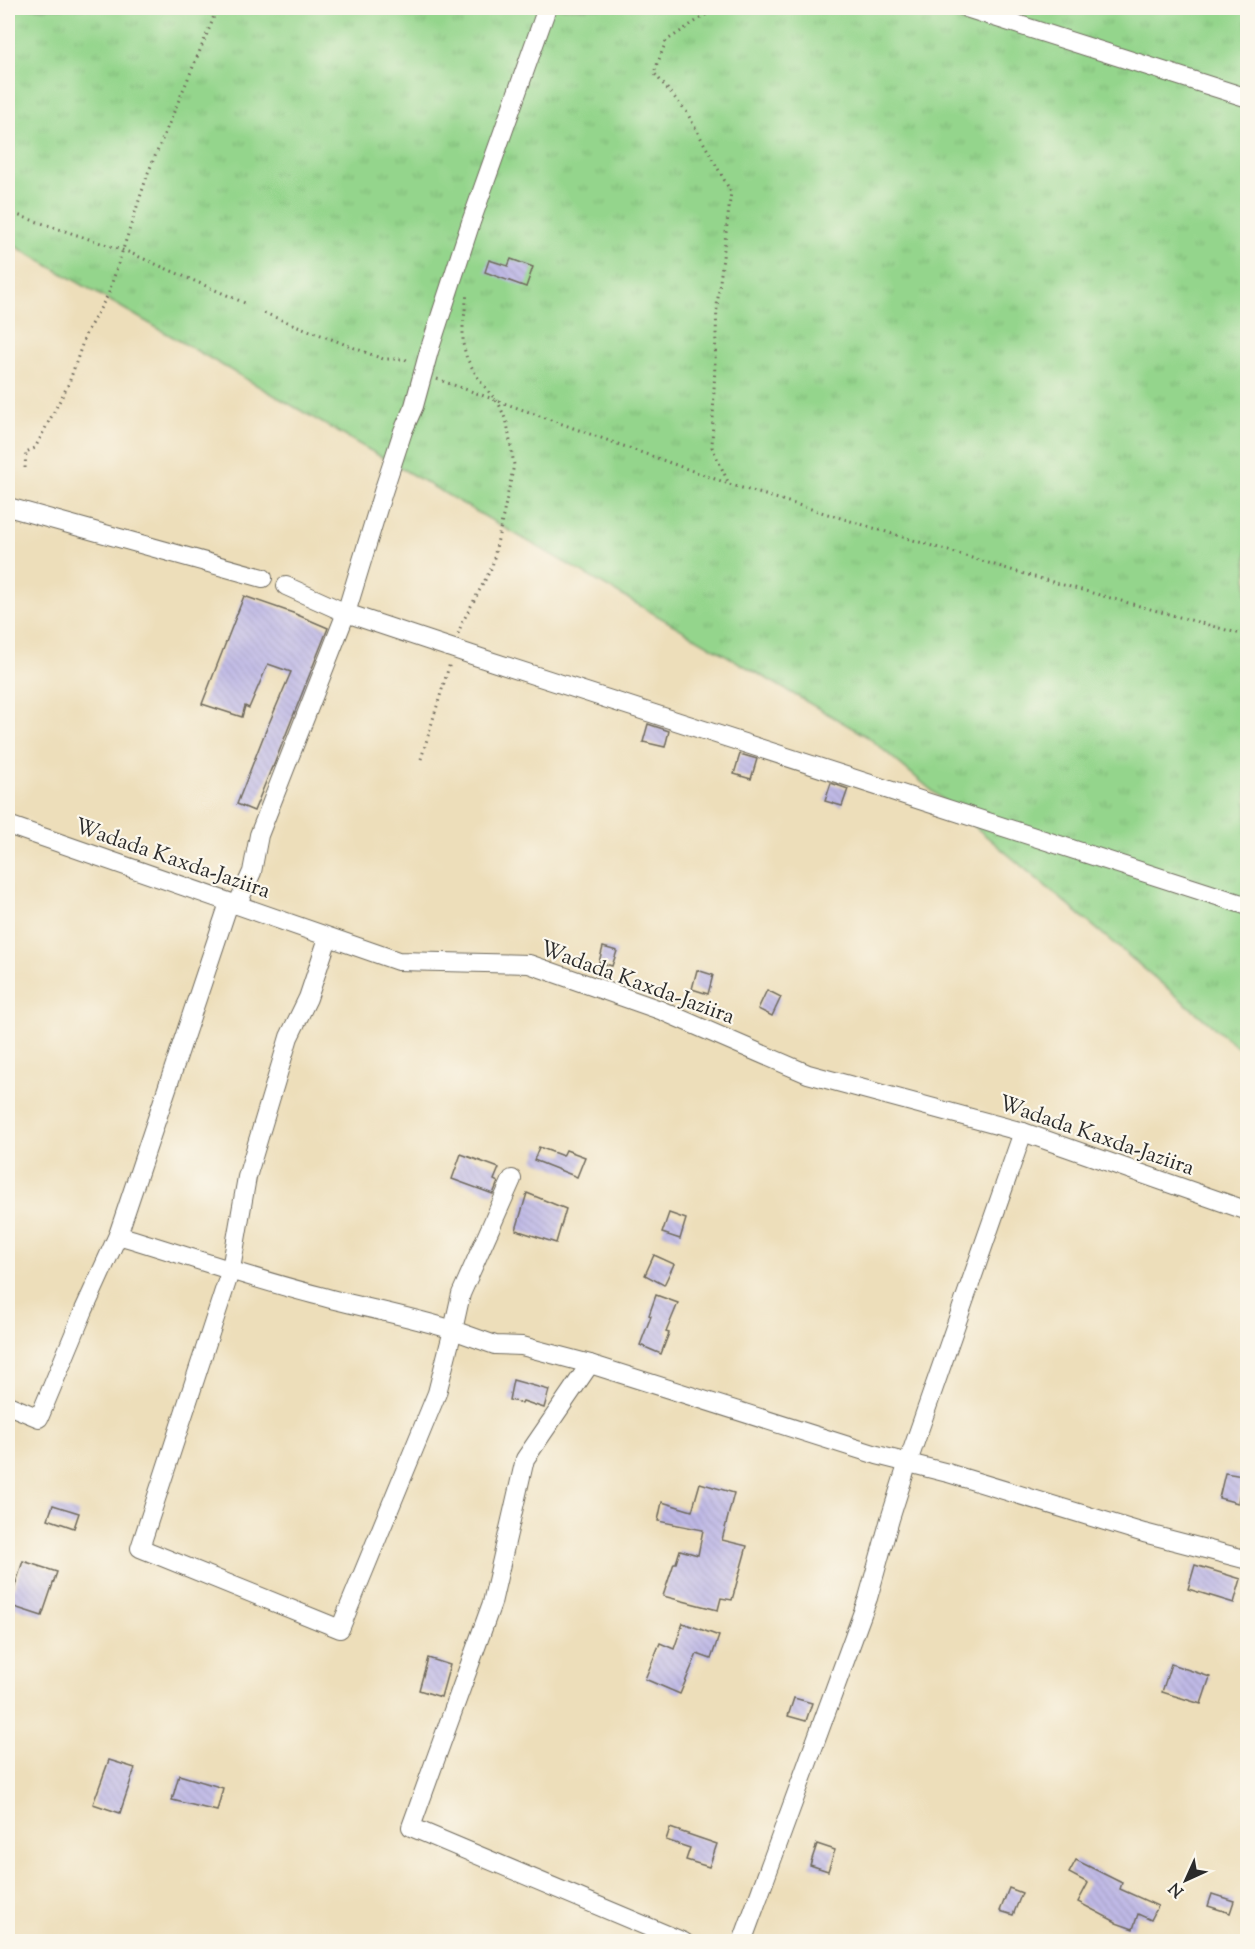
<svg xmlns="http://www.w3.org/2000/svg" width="1255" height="1949" viewBox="0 0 1255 1949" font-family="'Sorts Mill Goudy',serif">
	<defs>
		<pattern id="grass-tufts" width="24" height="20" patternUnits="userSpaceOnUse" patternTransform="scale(1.5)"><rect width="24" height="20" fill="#94d58c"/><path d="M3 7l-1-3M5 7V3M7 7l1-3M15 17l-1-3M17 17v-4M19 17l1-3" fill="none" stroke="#80b779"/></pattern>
		<pattern id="building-back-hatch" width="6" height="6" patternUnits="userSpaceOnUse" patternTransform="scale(1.5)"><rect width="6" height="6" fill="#bfb9e6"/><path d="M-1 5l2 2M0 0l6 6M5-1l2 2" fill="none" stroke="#a49fc5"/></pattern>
	</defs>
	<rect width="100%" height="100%" fill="#fbf7ec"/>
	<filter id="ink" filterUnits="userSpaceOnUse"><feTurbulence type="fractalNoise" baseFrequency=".0167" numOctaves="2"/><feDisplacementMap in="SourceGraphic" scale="12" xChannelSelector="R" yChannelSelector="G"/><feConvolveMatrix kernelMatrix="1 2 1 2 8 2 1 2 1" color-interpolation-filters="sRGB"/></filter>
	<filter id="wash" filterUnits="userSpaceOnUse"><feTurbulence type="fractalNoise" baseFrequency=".008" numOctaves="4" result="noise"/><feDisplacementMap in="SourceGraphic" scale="24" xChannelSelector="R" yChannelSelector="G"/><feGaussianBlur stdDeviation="1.35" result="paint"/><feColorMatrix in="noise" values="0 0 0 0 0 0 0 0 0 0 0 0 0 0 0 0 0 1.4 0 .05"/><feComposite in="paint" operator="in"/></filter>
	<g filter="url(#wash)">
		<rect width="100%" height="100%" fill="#eddeba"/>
		<path fill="url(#grass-tufts)" stroke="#60805c" stroke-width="1.5" d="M8 8H1247V1055L868 737 8 242Z"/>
		<g id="blocks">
			<g fill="url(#building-back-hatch)">
				<path d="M511 259 533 267 526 287 485 272 489 260 508 266Z"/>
				<path d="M244 596 293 613 328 628 273 767H272L254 811 237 804 264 735 291 672 268 664 249 708 245 706 242 717 202 704Z"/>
				<path d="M648 724 669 731 665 747 643 742Z"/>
				<path d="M740 754 757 759 751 779 734 774Z"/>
				<path d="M831 783 848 789 842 806 825 801Z"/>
				<path d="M603 947 617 951 612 966 599 962Z"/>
				<path d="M697 970 713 975 708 994 692 989Z"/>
				<path d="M767 990 781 997 772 1016 758 1009Z"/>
				<path d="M539 1147 563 1156 566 1150 585 1157 577 1177 534 1160Z"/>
				<path d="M461 1154 499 1168 494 1180 498 1182 493 1194 452 1179Z"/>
				<path d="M527 1193 566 1209 556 1243 516 1230Z"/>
				<path d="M669 1213 686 1219 680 1239 662 1233Z"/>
				<path d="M654 1255 674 1264 664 1285 645 1275Z"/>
				<path d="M656 1295 678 1303 666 1332 669 1333 661 1354 640 1345 651 1316 649 1315Z"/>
				<path d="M513 1380 549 1390 544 1408 523 1401 522 1403 509 1400Z"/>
				<path d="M1225 1473 1243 1476 1238 1503 1219 1498Z"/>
				<path d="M700 1483 734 1493 722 1540 747 1546 732 1600 721 1598 718 1610 663 1596 674 1563H676L680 1550 698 1555 703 1530 658 1521 662 1502 692 1511Z"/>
				<path d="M53 1505 79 1513 74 1528 48 1519Z"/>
				<path d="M23 1561 57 1572 42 1616 8 1605V1587L14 1589Z"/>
				<path d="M1195 1565 1241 1579 1234 1603 1188 1589Z"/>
				<path d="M683 1623 719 1636 711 1659 697 1654 680 1694 645 1679 660 1643 674 1649Z"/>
				<path d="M428 1658 450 1665 441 1697 419 1690Z"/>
				<path d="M1171 1664 1210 1677 1201 1704 1162 1692Z"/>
				<path d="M794 1698 812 1703 806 1721 788 1716Z"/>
				<path d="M109 1760 135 1768 120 1813 93 1804Z"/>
				<path d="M179 1775 223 1788 217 1811 172 1800Z"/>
				<path d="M670 1828 717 1844 709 1867 686 1860 690 1848 666 1840Z"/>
				<path d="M817 1844 835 1850 828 1871 810 1865Z"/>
				<path d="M1076 1860 1122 1883 1120 1889 1158 1906 1151 1920 1138 1914 1133 1929 1116 1923V1922L1078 1902 1088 1883 1069 1873Z"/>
				<path d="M1009 1888 1022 1893 1013 1915 1000 1911Z"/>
				<path d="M1212 1894 1234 1901 1230 1913 1208 1906Z"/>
			</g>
		</g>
	</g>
	<g filter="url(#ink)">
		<use href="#blocks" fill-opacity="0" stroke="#6f6a5d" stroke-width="1.5"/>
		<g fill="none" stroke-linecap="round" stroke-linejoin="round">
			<g stroke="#6f6a5d" stroke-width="20">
				<g id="minor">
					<path d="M966 8 1248 98"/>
					<path d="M8 507 263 578"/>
					<path d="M286 586 346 613 490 661 1248 906"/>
					<path d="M8 825 398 961 529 964 660 1010 808 1074 1023 1132 1248 1211"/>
					<path d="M237 905 252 872 259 835 346 613 383 492 403 431 414 406 429 351 471 222 547 8"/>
					<path d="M512 1179 461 1294 453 1330 495 1345 522 1346 590 1364 877 1455 948 1473 1144 1533 1248 1560"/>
					<path d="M118 1235 229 903"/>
					<path d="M590 1364 525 1459 492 1603 411 1827 684 1942"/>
					<path d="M8 1405 39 1418 84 1310 118 1235C185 1255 252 1279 320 1296 364 1308 409 1316 453 1330L437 1393 340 1629 140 1548 231 1269 247 1177 289 1037 308 998 328 938"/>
					<path d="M742 1942 868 1598 890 1519 908 1462 1023 1132"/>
				</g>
			</g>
			<g stroke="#6f6a5d" stroke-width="3" stroke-dasharray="1.5 4.5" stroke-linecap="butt">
				<path d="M716 8 666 41 654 73 686 111 731 192 717 306 712 447 729 484 1031 576 1248 636"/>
				<path d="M8 212 128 252 245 303"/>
				<path d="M264 313 383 359H405L408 361"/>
				<path d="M437 379 729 484"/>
				<path d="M25 468 26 452 35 448 69 383 86 333 108 295 148 173 212 22 216 8"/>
				<path d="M458 634 462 623 492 567 514 465 507 423 499 404 480 381 467 359 463 344V327L467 293"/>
				<path d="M421 759 450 663"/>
			</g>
			<use href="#minor" stroke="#fff" stroke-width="18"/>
		</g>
	</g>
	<g text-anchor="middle" stroke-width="4.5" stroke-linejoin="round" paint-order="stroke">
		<g font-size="22" fill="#2b2b2b" stroke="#fbf7ec">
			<text transform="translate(173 857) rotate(19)" y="8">Wadada Kaxda-Jaziira</text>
			<text transform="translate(638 981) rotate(20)" y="8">Wadada Kaxda-Jaziira</text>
			<text transform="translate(1097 1134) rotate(19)" y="8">Wadada Kaxda-Jaziira</text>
		</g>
	</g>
	<rect width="1255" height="1949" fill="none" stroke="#fbf7ec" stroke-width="30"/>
	<g transform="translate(1186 1880) rotate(225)" stroke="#fbf7ec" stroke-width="4.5" paint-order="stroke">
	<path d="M0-4.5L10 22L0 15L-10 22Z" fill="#2b2b2b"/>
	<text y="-9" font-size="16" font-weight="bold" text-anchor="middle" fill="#2b2b2b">N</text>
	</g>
</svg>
